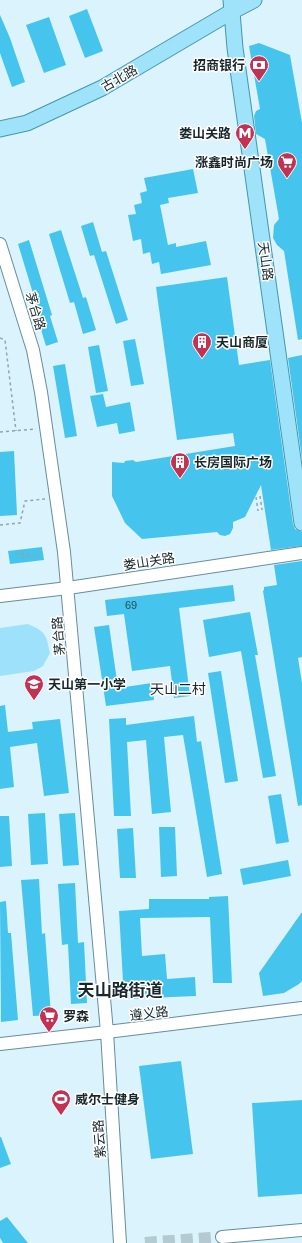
<svg xmlns="http://www.w3.org/2000/svg" width="302" height="1243" viewBox="0 0 302 1243" font-family="Helvetica,'Noto Sans SC',sans-serif">
	<rect width="100%" height="100%" fill="#dbf3fc"/>
	<path fill="#9de1fa" d="M28 624C46 632 46 634 50 653L43 666 34 671 0 676V628Z"/>
	<g fill="#45c5ed">
		<path d="M87 9 103 51 85 58 69 16Z"/>
		<path d="M0 15 10 38 25 82 12 87 0 53Z"/>
		<path d="M49 17 66 65 44 73 26 25Z"/>
		<path d="M259 43 290 55 302 123V339L298 340 284 251 277 245 273 238 274 225 279 219 265 139 256 134 254 116 256 111 260 109 249 46Z"/>
		<path d="M193 169 198 193 168 198 169 203 160 205 168 245 176 243V247L206 241 211 265 161 274 159 262 152 264 150 252 143 254 141 239 133 241 128 215 136 214 134 205 142 203 140 193 147 191 144 178Z"/>
		<path d="M93 222 102 252 106 251 128 320 116 324 94 255 90 256 81 226Z"/>
		<path d="M61 230 83 298 86 297 96 330 83 334 74 302 70 303 49 234Z"/>
		<path d="M29 240 52 315 50 316 58 342 46 346 36 313H39L18 244Z"/>
		<path d="M227 277 239 365 270 360 293 524 295 529 302 532V546L271 550 261 485 245 517 233 522V528L230 534 225 536 220 535 217 532 142 539 125 523 112 496V462L124 463 125 461 133 460 136 462 235 446 233 433 177 440 156 287Z"/>
		<path d="M135 339 144 384 131 386 123 341Z"/>
		<path d="M99 345 108 391 96 393 88 347Z"/>
		<path d="M302 355V459L288 358Z"/>
		<path d="M65 364 77 436 65 438 53 366Z"/>
		<path d="M103 394 106 407 130 402 135 431 119 434 117 423 97 427 90 396Z"/>
		<path d="M14 451 17 515 0 516V452Z"/>
		<path d="M42 547 44 560 10 564 8 551Z"/>
		<path d="M302 561V657L298 658 302 683V805L298 806 263 591 264 590V587L277 585 274 565Z"/>
		<path d="M233 585 235 601 179 608 190 696 174 698 170 666 132 671 124 614 107 616 105 600Z"/>
		<path d="M250 612 258 655H255L276 776 263 778 241 651 209 657 203 620Z"/>
		<path d="M109 625 118 688 152 683 154 700 106 706 94 627Z"/>
		<path d="M221 671 238 781 225 783 208 673Z"/>
		<path d="M5 705 8 732 33 729 32 722 60 719 69 793 44 796 37 743 10 747 14 787 0 789V706Z"/>
		<path d="M194 716 197 742 201 741 222 874 207 877 183 735 164 737 171 812 152 814 146 740 127 742 131 816H114L109 719 126 718V725Z"/>
		<path d="M281 794 289 842 276 844 268 796Z"/>
		<path d="M45 813 48 864 31 865 28 814Z"/>
		<path d="M75 813 79 865 63 866 59 814Z"/>
		<path d="M0 816H9L12 866 0 867Z"/>
		<path d="M159 827H175L177 876 161 877Z"/>
		<path d="M133 828 136 878H120L117 829Z"/>
		<path d="M288 860 291 876 243 885 240 869Z"/>
		<path d="M39 879 42 934 45 933 51 1015 33 1016 21 880Z"/>
		<path d="M75 883 78 943 84 942 87 1003 71 1004 68 944 62 945 58 884Z"/>
		<path d="M228 896 232 983H213L210 917 140 918 142 956 165 954 167 979 195 977 196 996 124 999 119 911 149 909V899H209V897Z"/>
		<path d="M6 901 8 933H11L18 1020 1 1022 0 902Z"/>
		<path d="M302 912V981L299 984 284 993 263 996 259 973Z"/>
		<path d="M181 1061 193 1154 151 1159 139 1066Z"/>
		<path d="M302 1100V1194L258 1197 252 1103Z"/>
		<path d="M0 1137H1L11 1164 0 1168Z"/>
		<path d="M7 1217 28 1243H3L0 1238V1221Z"/>
	</g>
	<g fill="none" stroke-linecap="round" stroke-linejoin="round">
		<path stroke="#b4cad2" stroke-width="12" stroke-dasharray="12 6" stroke-linecap="butt" d="M145 1243 222 1237"/>
		<g stroke="#678d9b" stroke-width="14">
			<g id="minor">
				<path d="M0 244 33 350 41 392 64 552 107 1032 120 1243"/>
				<path d="M0 596 68 588 302 553"/>
				<path d="M0 1044 107 1032 302 1008"/>
				<path d="M222 1237 302 1230"/>
			</g>
		</g>
		<g stroke="#4596b0" stroke-width="17">
			<g id="major">
				<path d="M231 0 235 48 302 523"/>
				<path d="M0 129 27 123 102 88 231 12 254 0"/>
			</g>
		</g>
		<g stroke="#90a5ad" stroke-width="1.5" stroke-dasharray="3 3" stroke-linecap="butt">
			<path d="M0 338 5 340 16 431"/>
			<path d="M0 432 36 429"/>
			<path d="M260 496 262 510"/>
			<path d="M256 497 258 511"/>
			<path d="M0 525 20 523 25 501 45 499"/>
			<path d="M17 554 24 553"/>
			<path d="M21 555 28 554 29 557 43 554"/>
			<path d="M22 558 29 557"/>
		</g>
		<use href="#minor" stroke="#fff" stroke-width="12"/>
		<use href="#major" stroke="#9ee3fa" stroke-width="15"/>
	</g>
	<defs>
		<g id="bank-pin" transform="scale(1)"><path d="M0 17L-7.5 6A9.5 9.5 0 1 1 7.5 6Z" fill="#c23253" stroke="#fff"/><path d="M-6-4H6V4H-6ZM0-2.3a2.3 2.3 0 1 0 0 4.6a2.3 2.3 0 1 0 0-4.6Z" fill="#fff"/></g>
		<g id="metro-pin" transform="scale(1)"><path d="M0 17L-7.5 6A9.5 9.5 0 1 1 7.5 6Z" fill="#c23253" stroke="#fff"/><path d="M-5.5 5V-5H-3L0 0L3-5H5.5V5H3V-.5L0 4L-3-.5V5Z" fill="#fff"/></g>
		<g id="supermarket-pin" transform="scale(1)"><path d="M0 17L-7.5 6A9.5 9.5 0 1 1 7.5 6Z" fill="#c23253" stroke="#fff"/><path d="M-6-5.5h2.5l.6 2H6L4.5 2H-2.5L-4.4-4H-6ZM-1.5 3.2a1.3 1.3 0 1 0 .1 0ZM3 3.2a1.3 1.3 0 1 0 .1 0Z" fill="#fff"/></g>
		<g id="building-pin" transform="scale(1)"><path d="M0 17L-7.5 6A9.5 9.5 0 1 1 7.5 6Z" fill="#c23253" stroke="#fff"/><path d="M-4-6H4V6H1V3H-1V6H-4ZM-2.5-4.3h1.7v1.8h-1.7ZM.8-4.3h1.7v1.8H.8ZM-2.5-1h1.7V.8h-1.7ZM.8-1h1.7V.8H.8Z" fill="#fff"/></g>
		<g id="school-pin" transform="scale(1)"><path d="M0 17L-7.5 6A9.5 9.5 0 1 1 7.5 6Z" fill="#c23253" stroke="#fff"/><path d="M0-5L7-2L0 1L-7-2ZM-4 1L0 2.5L4 1V4Q0 6-4 4Z" fill="#fff"/></g>
		<g id="stadium-pin" transform="scale(1)"><path d="M0 17L-7.5 6A9.5 9.5 0 1 1 7.5 6Z" fill="#c23253" stroke="#fff"/><path d="M0-5a6.5 5 0 1 0 0 10a6.5 5 0 1 0 0-10ZM-3.5-1.8h7v3.6h-7Z" fill="#fff"/></g>
	</defs>
	<g fill-rule="evenodd">
		<use href="#bank-pin" x="259" y="65"/>
		<use href="#metro-pin" x="245" y="133"/>
		<use href="#supermarket-pin" x="287" y="162"/>
		<use href="#building-pin" x="202" y="342"/>
		<use href="#building-pin" x="180" y="462"/>
		<use href="#school-pin" x="34" y="684"/>
		<use href="#supermarket-pin" x="49" y="1016"/>
		<use href="#stadium-pin" x="61" y="1099"/>
	</g>
	<g text-anchor="middle" stroke-width="3" stroke-linejoin="round" paint-order="stroke">
		<g font-size="11" fill="#224e5c">
			<text x="131" y="609">69</text>
		</g>
		<g font-size="13" font-weight="bold" fill="#17272c" stroke="#fff" text-anchor="start">
			<text x="245" y="70" text-anchor="end">招商银行</text>
			<text x="231" y="138" text-anchor="end">娄山关路</text>
			<text x="273" y="167" text-anchor="end">涨鑫时尚广场</text>
			<text x="216" y="347">天山商厦</text>
			<text x="194" y="467">长房国际广场</text>
			<text x="48" y="689">天山第一小学</text>
			<text x="63" y="1021">罗森</text>
			<text x="75" y="1104">威尔士健身</text>
		</g>
		<g font-size="13" fill="#17272c" stroke="#fff">
			<text transform="translate(119 78) rotate(-30)" y="5">古北路</text>
			<text transform="translate(266 261) rotate(82)" y="5">天山路</text>
			<text transform="translate(36 311) rotate(73)" y="5">茅台路</text>
			<text transform="translate(149 561) rotate(-9)" y="5">娄山关路</text>
			<text transform="translate(58 636) rotate(-95)" y="5">茅台路</text>
			<text transform="translate(149 1013) rotate(-7)" y="5">遵义路</text>
			<text transform="translate(99 1139) rotate(-94)" y="5">紫云路</text>
		</g>
		<g font-size="14" fill="#17272c" stroke="#fff">
			<text x="178" y="694">天山二村</text>
		</g>
		<g font-size="17" font-weight="bold" fill="#17272c" stroke="#fff">
			<text x="120" y="996">天山路街道</text>
		</g>
	</g>
</svg>
